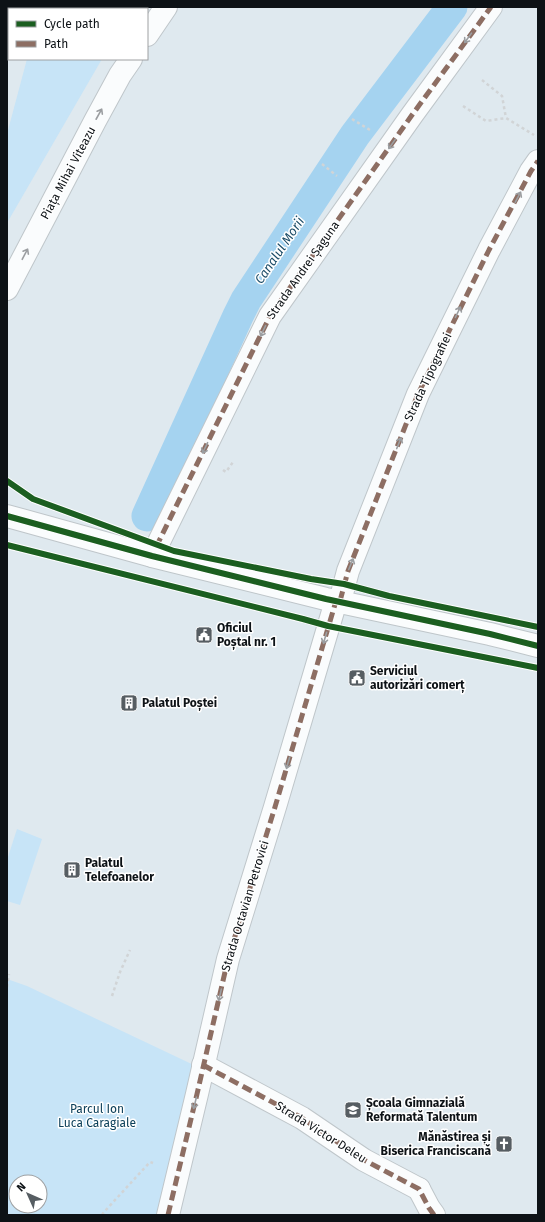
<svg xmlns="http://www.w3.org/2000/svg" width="545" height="1222" viewBox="0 0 545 1222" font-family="'Fira Sans',sans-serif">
	<rect width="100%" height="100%" fill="#dfe9ef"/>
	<g fill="#c7e4f7" fill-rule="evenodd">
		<path d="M42 7H132L131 9H41Z"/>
		<path d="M27 59H102L7 223V134Z"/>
		<path d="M17 829 42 839 20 905 7 901V860Z"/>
		<path d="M7 979 27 986 198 1067 165 1215H7ZM16 1182H40V1206H16Z"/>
	</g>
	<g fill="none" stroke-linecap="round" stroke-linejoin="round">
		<path stroke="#a5d3f0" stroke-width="31" d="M147 516 238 316 246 300 355 135 452 7"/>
		<g stroke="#bfc6ca" stroke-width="24">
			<path id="pedestrian" d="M419 1189 429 1208 434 1215"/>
		</g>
		<g stroke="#bfc6ca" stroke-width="24">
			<g id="minor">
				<path d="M152 556 270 316 412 115 491 7"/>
				<path d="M340 601 348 571 418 394 489 250 531 171 538 161"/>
				<path d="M203 1065 302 1118 364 1160 419 1189"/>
				<path d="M168 1215 197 1094 228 959 275 807 336 601"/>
			</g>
		</g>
		<g stroke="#bfc6ca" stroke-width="24">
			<g id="secondary">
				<path d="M147 35 166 7"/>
				<path d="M7 289 95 121 120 75 131 59"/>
			</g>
		</g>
		<g stroke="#bfc6ca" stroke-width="24">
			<path id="primary" d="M7 516 152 556 326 599 490 634 538 646"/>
		</g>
		<g stroke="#d1d4d6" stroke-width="2.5" stroke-dasharray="3 3" stroke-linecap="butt">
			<path d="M482 80 502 96 506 118"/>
			<path d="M463 106 486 121 506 118 534 135"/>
			<path d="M352 119 370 130"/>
			<path d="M322 164 337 176"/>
			<path d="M223 470 226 472 233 462"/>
			<path d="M7 987 9 974"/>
			<path d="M112 996 120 972 130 950"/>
			<path d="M102 1215 104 1212 150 1162 153 1163"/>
		</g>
		<use href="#pedestrian" stroke="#fafcfd" stroke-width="22"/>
		<use href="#minor" stroke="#fafcfd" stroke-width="22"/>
		<use href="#secondary" stroke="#fafcfd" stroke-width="22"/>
		<use href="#primary" stroke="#fafcfd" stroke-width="22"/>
		<g stroke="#8d6e63" stroke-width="5" stroke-dasharray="10 5" stroke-linecap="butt">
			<path d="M156 547 270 316 412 115 491 7"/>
			<path d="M340 601 348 571 418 394 489 250 531 171 538 161"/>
			<path d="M203 1065 302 1118 364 1160 419 1189 429 1208 434 1215"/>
			<path d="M168 1215 197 1094 228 959 275 807 336 601"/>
		</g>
		<g stroke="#fff" stroke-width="8">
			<g id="cycleway">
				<path d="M7 481 33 499 174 551 311 579 344 584 389 596 538 627"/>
				<path d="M7 516 152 556 326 599 490 634 538 646"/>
				<path d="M7 545 303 619 328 626 538 668"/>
			</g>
		</g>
		<use href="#cycleway" stroke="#1b5e20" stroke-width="6"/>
	</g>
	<defs><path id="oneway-shaft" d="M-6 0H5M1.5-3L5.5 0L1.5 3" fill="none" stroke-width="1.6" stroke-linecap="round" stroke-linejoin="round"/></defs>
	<g stroke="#9b9ea1">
		<use href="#oneway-shaft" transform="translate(468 38) rotate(126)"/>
		<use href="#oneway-shaft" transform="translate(99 114) rotate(-61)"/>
		<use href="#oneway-shaft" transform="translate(392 144) rotate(125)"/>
		<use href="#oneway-shaft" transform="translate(518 197) rotate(-62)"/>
		<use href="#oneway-shaft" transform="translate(25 254) rotate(-62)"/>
		<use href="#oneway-shaft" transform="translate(458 312) rotate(-64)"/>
		<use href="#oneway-shaft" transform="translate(263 331) rotate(116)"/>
		<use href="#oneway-shaft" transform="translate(399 443) rotate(-68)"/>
		<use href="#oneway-shaft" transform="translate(205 448) rotate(116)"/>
		<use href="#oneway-shaft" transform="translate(351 564) rotate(-68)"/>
		<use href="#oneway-shaft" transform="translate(325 638) rotate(106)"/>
		<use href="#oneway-shaft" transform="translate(288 763) rotate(106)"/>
		<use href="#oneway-shaft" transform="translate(220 995) rotate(103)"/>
		<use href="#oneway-shaft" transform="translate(195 1103) rotate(104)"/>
	</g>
	<defs>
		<g id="civic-square" transform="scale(0.9)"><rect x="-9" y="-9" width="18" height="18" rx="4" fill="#565d62" stroke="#fff"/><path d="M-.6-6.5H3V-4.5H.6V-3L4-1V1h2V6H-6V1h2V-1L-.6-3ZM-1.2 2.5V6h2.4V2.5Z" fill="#fff"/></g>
		<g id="building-square" transform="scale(0.9)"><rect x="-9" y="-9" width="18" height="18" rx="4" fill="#565d62" stroke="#fff"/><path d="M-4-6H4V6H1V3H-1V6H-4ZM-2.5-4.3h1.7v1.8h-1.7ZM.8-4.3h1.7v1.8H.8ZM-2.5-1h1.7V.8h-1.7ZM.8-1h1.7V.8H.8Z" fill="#fff"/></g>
		<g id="school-square" transform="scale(0.9)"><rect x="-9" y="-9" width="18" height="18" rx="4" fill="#565d62" stroke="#fff"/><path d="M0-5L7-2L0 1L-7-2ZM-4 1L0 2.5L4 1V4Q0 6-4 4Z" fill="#fff"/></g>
		<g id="church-square" transform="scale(0.9)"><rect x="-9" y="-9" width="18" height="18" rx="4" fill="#565d62" stroke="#fff"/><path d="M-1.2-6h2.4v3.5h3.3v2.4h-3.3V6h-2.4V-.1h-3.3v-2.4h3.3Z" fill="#fff"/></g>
	</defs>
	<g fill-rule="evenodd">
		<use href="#civic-square" x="204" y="635"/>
		<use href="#civic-square" x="357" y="678"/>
		<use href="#building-square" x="129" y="703"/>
		<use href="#building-square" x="72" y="870"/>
		<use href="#school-square" x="353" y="1110"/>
		<use href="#church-square" x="504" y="1144"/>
	</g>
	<g text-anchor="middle" stroke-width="3" stroke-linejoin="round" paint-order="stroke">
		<g font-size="12" fill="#0d1216" stroke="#fff">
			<text transform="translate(68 173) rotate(-62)" y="4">Piața Mihai Viteazu</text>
			<text transform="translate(303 270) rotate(-55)" y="4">Strada Andrei Șaguna</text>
			<text transform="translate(428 377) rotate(-65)" y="4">Strada Tipografiei</text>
			<text transform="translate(245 906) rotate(-73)" y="4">Strada Octavian Petrovici</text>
			<text transform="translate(321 1132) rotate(32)" y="4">Strada Victor Deleu</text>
		</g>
		<g font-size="12" font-weight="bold" fill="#0d1216" stroke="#fff" text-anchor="start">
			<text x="217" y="632">Oficiul<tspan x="217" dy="14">Poștal nr. 1</tspan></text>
			<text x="370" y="675">Serviciul<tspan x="370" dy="14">autorizări comerț</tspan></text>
			<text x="142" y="707">Palatul Poștei</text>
			<text x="85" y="867">Palatul<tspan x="85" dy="14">Telefoanelor</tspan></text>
			<text x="366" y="1107">Școala Gimnazială<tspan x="366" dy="14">Reformată Talentum</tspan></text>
			<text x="491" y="1141" text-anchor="end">Mănăstirea și<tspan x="491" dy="14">Biserica Franciscană</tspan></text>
		</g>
		<g font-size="12" fill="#0d405a" stroke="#fff">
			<text x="97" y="1113">Parcul Ion<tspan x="97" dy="14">Luca Caragiale</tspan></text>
		</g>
		<g font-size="13" font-style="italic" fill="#1e4e69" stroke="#fff">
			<text transform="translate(279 250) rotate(-56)" y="5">Canalul Morii</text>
		</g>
	</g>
	<rect width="545" height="1222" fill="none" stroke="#0d1216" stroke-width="16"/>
	<rect x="8" y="8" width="140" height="52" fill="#ffffff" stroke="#9ea0a2"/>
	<rect x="16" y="21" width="20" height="6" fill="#1b5e20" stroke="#9ea0a2"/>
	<text x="44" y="28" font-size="12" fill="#0d1216">Cycle path</text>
	<rect x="16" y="41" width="20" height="6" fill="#8d6e63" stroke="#9ea0a2"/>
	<text x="44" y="48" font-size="12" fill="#0d1216">Path</text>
	<g transform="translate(28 1194) rotate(315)"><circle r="19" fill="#ffffff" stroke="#9ea0a2"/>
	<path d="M0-3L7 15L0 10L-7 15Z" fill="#565d62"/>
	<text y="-6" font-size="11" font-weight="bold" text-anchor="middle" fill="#0d1216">N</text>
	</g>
</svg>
